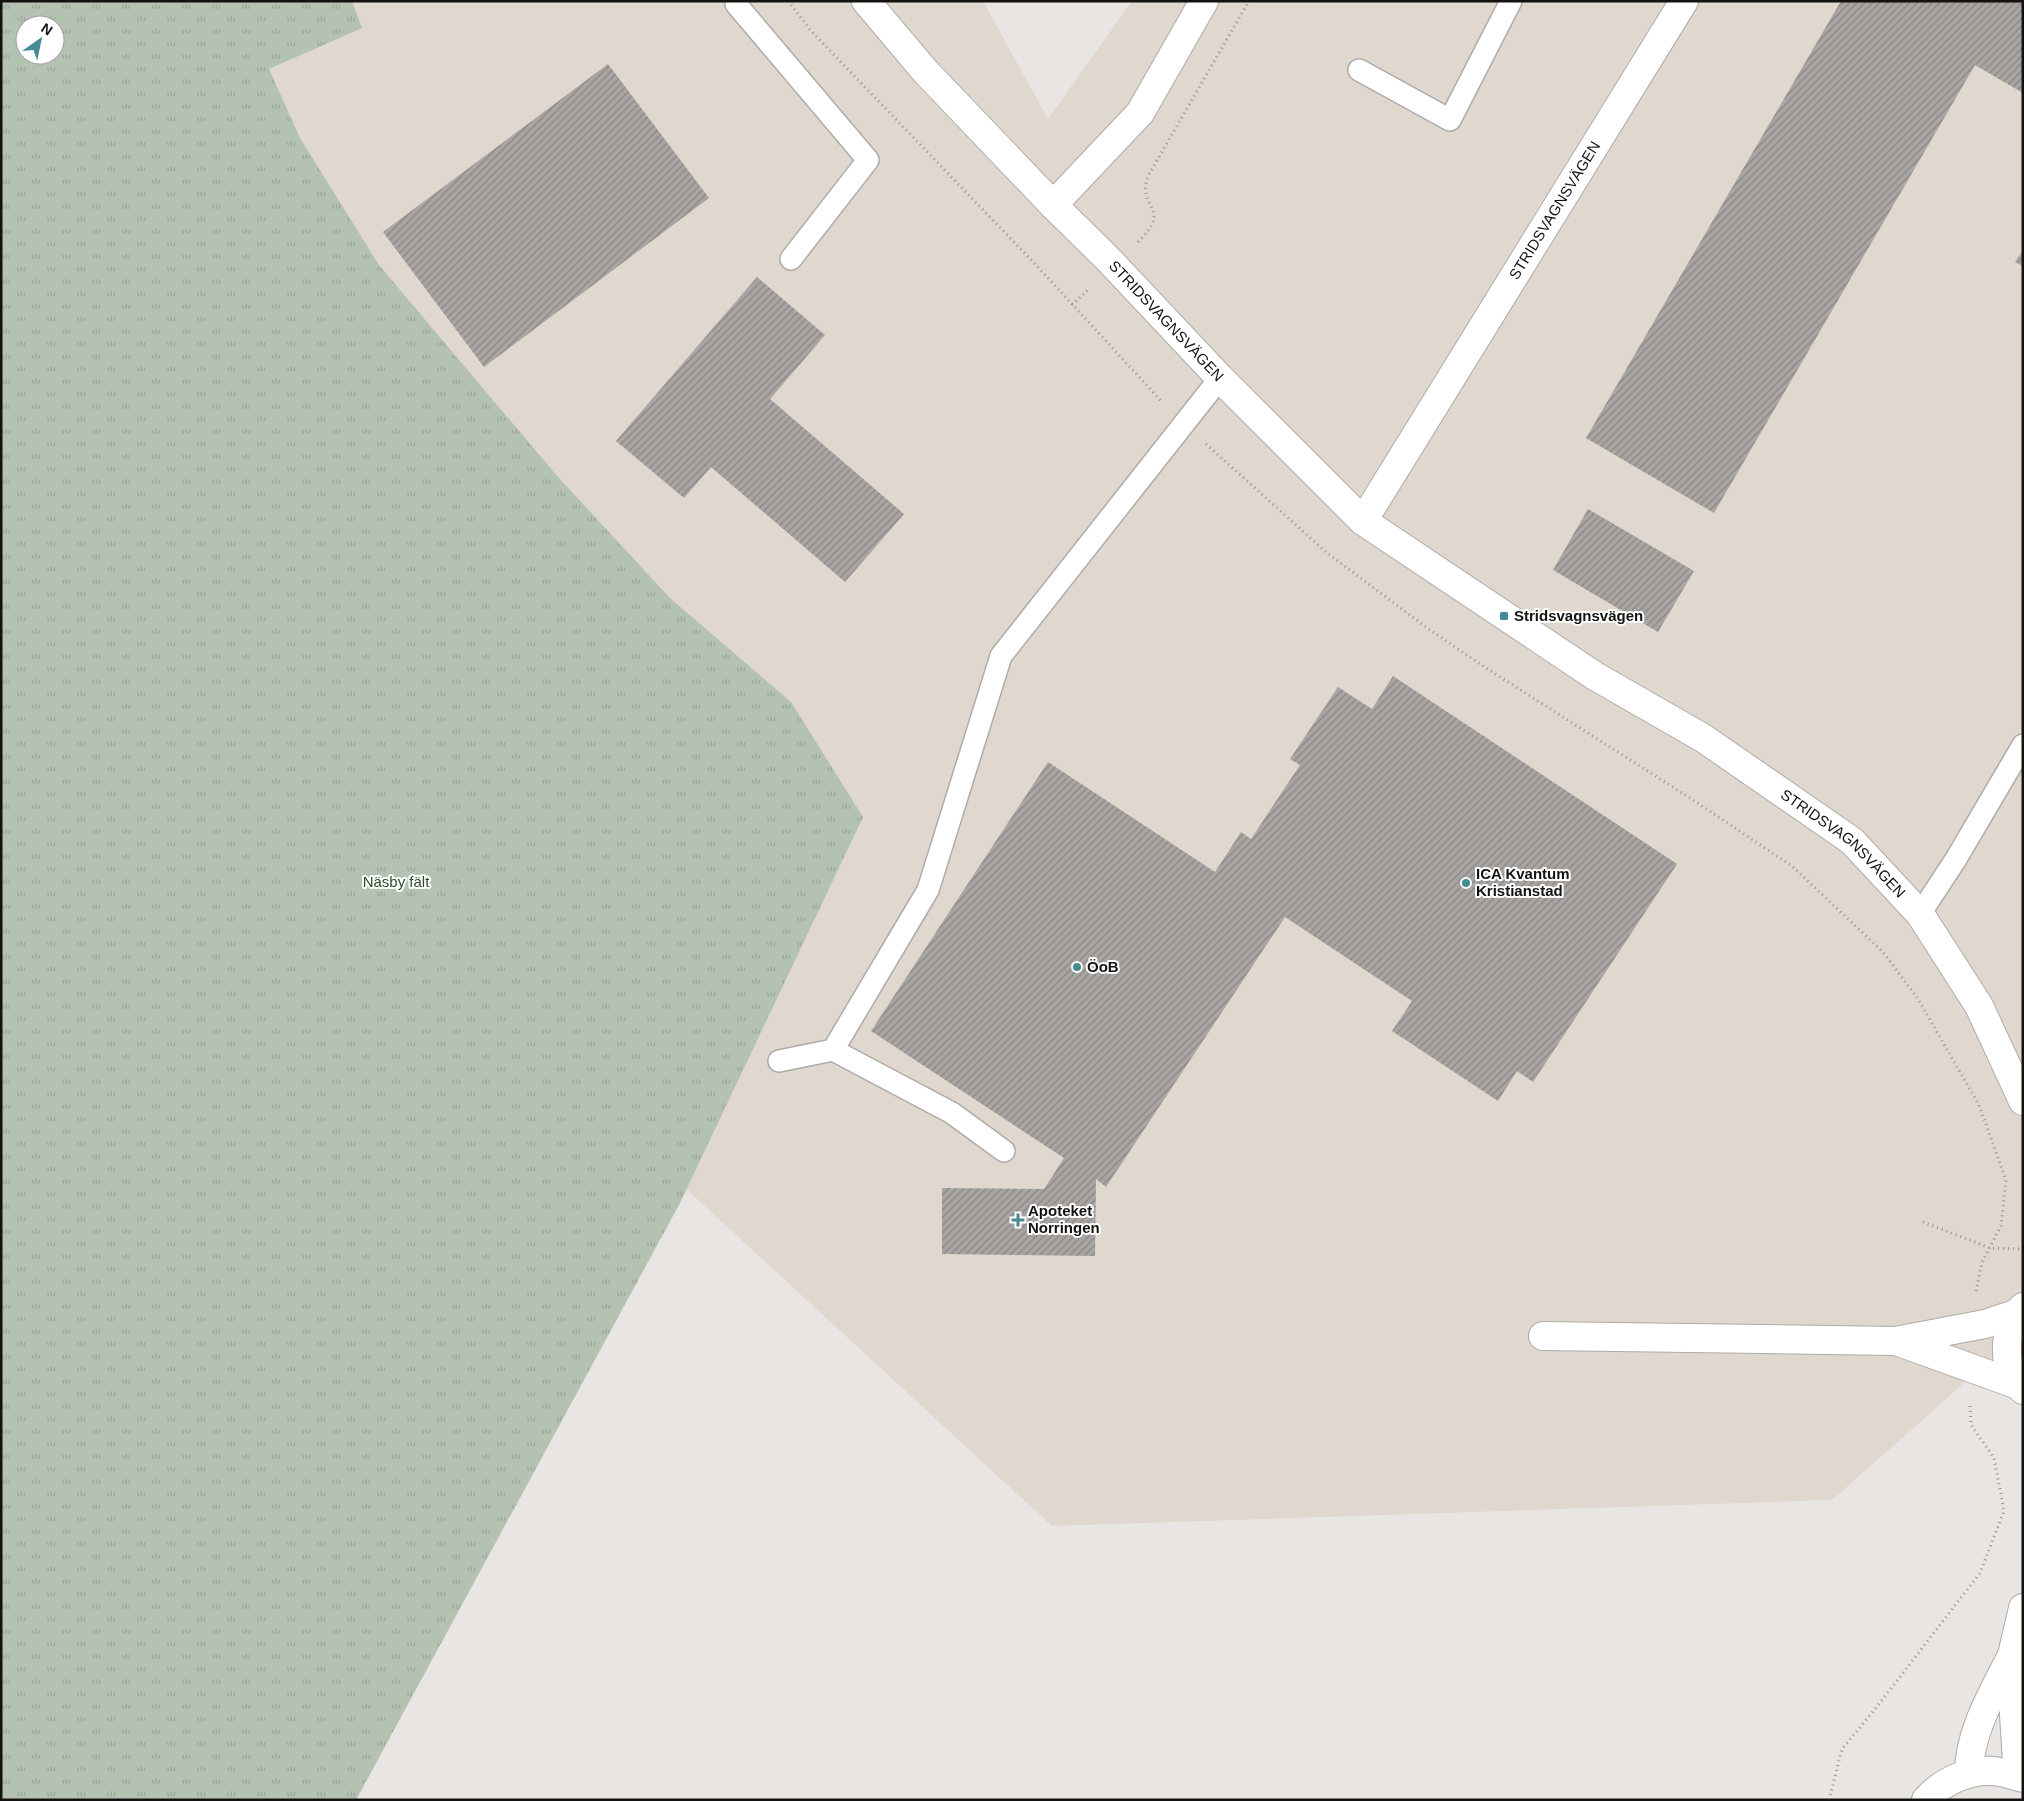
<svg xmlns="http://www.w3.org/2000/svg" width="2024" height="1801" viewBox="0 0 2024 1801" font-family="Arial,sans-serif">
	<defs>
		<pattern id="park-tufts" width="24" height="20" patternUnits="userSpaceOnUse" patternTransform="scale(1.25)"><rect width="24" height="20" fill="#b4c2b2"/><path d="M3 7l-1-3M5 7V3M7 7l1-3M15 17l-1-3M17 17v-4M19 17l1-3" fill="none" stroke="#9aa698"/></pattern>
		<pattern id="building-hatch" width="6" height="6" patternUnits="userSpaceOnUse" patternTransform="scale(1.25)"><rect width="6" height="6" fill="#a9a5a3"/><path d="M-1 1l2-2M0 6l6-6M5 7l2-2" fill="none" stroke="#888583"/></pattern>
	</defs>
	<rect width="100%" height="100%" fill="#e8e5e2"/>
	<path fill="#e0d8cf" d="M221 1H983L1048 119 1132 1H2023V1331L1832 1500 1052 1526 683 1186 323 237Z"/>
	<path fill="url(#park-tufts)" fill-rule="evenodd" d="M1 1H352L362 28 269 69 300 138 379 265 558 477 670 598 791 702 863 817 680 1203 356 1800H1ZM25 25H55V55H25Z"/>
	<g fill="url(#building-hatch)">
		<path d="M1841 1H2023V93L1975 65 1714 513 1586 438Z"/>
		<path d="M608 64 709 198 484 367 383 232Z"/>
		<path d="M2023 250V266L2015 262Z"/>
		<path d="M757 277 825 335 770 399 904 514 845 582 711 467 684 498 616 441Z"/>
		<path d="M1588 509 1694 571 1658 632 1553 570Z"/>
		<path d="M1393 676 1677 864 1533 1082 1517 1071 1498 1101 1392 1031 1412 1001 1285 917 1106 1187 1096 1179 1095 1256 942 1254V1188L1044 1189 1064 1158 871 1031 1048 762 1215 872 1241 832 1251 839 1300 765 1290 759 1338 687 1372 709Z"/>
	</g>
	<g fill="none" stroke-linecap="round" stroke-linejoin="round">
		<g stroke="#aeaba8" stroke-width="24">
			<g id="service">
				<path d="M739 1 736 4 868 160 791 259"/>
				<path d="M1359 70 1450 120 1511 1"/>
				<path d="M1920 914 1956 859 2023 745"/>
				<path d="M833 1050 952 1113 1004 1151"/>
				<path d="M779 1061 833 1050 928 890 1001 656 1220 378"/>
			</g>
		</g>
		<g stroke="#aeaba8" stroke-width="30">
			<g id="minor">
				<path d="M1053 205 1140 113 1204 1"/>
				<path id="s1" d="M1363 521 1684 1"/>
				<path d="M1543 1336 1895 1341 1985 1324 2018 1313"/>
				<path d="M1896 1341 2018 1385"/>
			</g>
		</g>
		<g stroke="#aeaba8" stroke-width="30">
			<g id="tertiary">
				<path id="s2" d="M866 1 925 71 1053 205 1107 258 1220 378 1363 521 1595 676 1703 738 1852 841 1920 914 1979 1006 2023 1101"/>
				<path d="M2023 1307C2002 1330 2001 1368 2023 1390"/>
				<path d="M2023 1608 2013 1651 2014 1715 2017 1762 2023 1768"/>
				<path d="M1969 1773C1969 1732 1993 1693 2011 1657"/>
			</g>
		</g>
		<g stroke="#aeaba8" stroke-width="30">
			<path id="secondary" d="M1926 1800C1943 1780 1974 1767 2000 1772 2008 1773 2015 1776 2023 1778"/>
		</g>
		<g stroke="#93918f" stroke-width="3" stroke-dasharray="1 4" stroke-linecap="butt">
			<path d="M788 1 811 31 1038 267 1163 403"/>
			<path d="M1138 242C1174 206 1136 210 1148 176L1249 1"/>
			<path d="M1072 305 1090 288"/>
			<path d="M1206 444 1326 552 1430 630 1480 664 1693 800 1792 866 1883 952 1918 999 1979 1105 2006 1180 2001 1226 1982 1262 1976 1291"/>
			<path d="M1923 1222 1990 1248 2023 1249"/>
			<path d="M1829 1800 1842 1749 1876 1708 1980 1573 2004 1511 1994 1458 1971 1425 1970 1402"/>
		</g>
		<use href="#service" stroke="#fff" stroke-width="21"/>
		<use href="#minor" stroke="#fff" stroke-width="28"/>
		<use href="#tertiary" stroke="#fff" stroke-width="28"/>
		<use href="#secondary" stroke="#fff" stroke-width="28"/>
	</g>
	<g fill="#448b93" stroke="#fff" stroke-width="2">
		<rect x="1499" y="611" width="10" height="10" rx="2.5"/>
		<circle cx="1466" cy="883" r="5"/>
		<circle cx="1077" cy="967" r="5"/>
		<path d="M1015.5 1212.5h5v5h5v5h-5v5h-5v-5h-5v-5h5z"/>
	</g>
	<g text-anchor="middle" stroke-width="4" stroke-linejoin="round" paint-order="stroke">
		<g font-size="15" fill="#131211" stroke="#fff">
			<text dy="5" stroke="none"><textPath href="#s1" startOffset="365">STRIDSVAGNSVÄGEN</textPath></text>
			<text dy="5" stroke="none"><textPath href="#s2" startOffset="439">STRIDSVAGNSVÄGEN</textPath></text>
			<text dy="5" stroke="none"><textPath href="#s2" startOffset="1299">STRIDSVAGNSVÄGEN</textPath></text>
		</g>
		<g font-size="15" font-weight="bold" fill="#131211" stroke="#fff" text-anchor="start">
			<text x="1514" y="621">Stridsvagnsvägen</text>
			<text x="1476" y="879">ICA Kvantum<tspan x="1476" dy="17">Kristianstad</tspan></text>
			<text x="1087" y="972">ÖoB</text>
			<text x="1028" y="1216">Apoteket<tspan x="1028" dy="17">Norringen</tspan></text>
		</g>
		<g font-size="15" fill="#2c4d29" stroke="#fff">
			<text x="396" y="887">Näsby fält</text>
		</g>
	</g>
	<rect width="2024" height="1801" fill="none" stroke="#131211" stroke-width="5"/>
	<g transform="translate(40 40) rotate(33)"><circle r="24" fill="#ffffff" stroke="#a1a0a0"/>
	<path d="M0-4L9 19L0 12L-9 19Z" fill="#448b93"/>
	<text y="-8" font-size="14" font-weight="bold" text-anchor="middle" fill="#131211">N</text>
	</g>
</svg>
